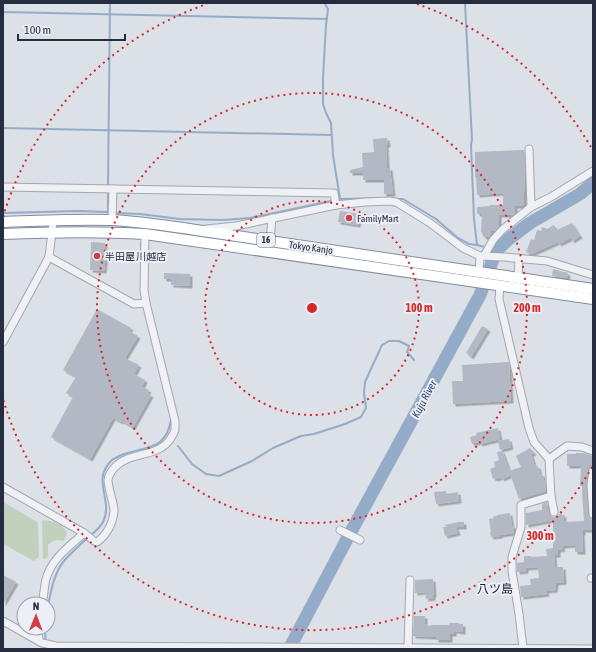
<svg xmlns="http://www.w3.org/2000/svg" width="596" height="652" viewBox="0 0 596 652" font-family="'Asap Condensed','Noto Sans JP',sans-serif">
	<defs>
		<filter id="shadow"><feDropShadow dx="2.5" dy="2.5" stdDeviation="0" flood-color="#0004"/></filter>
	</defs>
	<rect width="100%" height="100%" fill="#dce0e7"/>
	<g fill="#c1d1bd">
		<path d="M3 502 36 521 38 524 39 557 34 561 32 560 3 544Z"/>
		<path d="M43 520C53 521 62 523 67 533L65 539 63 541C57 539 53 540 48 545V556L47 558 44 559H43L42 522Z"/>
	</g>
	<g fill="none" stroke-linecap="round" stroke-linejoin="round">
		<g stroke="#95acc9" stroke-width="2">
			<path d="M324 3 325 4 328 9 326 25 323 78V104L326 113 331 123 333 155 340 199"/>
			<path d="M465 3 472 140 471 145 474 219 477 245 485 247 496 251"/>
			<path d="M3 12 327 19"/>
			<path d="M3 128 331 135"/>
			<path d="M108 187 110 3"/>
			<path d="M108 191V212H110"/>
			<path d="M396 199H403L413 205 436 219 458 238 469 244 477 245"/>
			<path d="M3 213 79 211 108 212"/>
			<path d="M115 213 140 214 180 219 222 220 250 218 340 199 386 198"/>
			<path d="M141 242V291"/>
			<path d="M178 446 192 464 206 474 219 476 252 461 273 448 301 436 314 434 345 424 361 417 366 408 364 393 365 382 382 345 389 341H399L409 346 407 352 414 360"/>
			<path d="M48 606C51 591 54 573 64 561 70 554 77 548 84 541 90 535 99 530 103 522 114 500 91 481 111 461 114 458 119 456 124 454 147 446 166 450 171 420"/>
			<path d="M45 628 46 649"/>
		</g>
		<path stroke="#95acc9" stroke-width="13" d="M289 649 347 539 480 295 496 251 510 238 530 223 580 194 593 183"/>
	</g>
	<g fill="#b3b9c4" filter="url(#shadow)">
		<path d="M387 138 388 145H386L387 168H390L393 194H384V180H363V173H350V170L363 167 362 153 374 152 373 139Z"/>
		<path d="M524 150 525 192H524V206H515V213L513 215H499V226L495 231H491L489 237H484L481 231 482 214H478L477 213V207L490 206V205H503V193L477 195 476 177H475V152Z"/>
		<path d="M340 211 360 214 358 225 338 222Z"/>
		<path d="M572 223 580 236 572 241 571 238 559 244 558 242 531 254 526 252 531 239 534 240 537 230 541 231 542 227 547 229 554 225 557 230Z"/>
		<path d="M91 242 105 243 104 253H106L104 271 90 270Z"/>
		<path d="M553 269 568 273 567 278 552 276Z"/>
		<path d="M164 273 190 274V286L171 285V279H164Z"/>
		<path d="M97 309 131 328 129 331 138 336 125 358 139 365 134 374 145 380 142 387 149 390 147 393 151 395 133 427 121 421V422L113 418 90 459 51 437 73 397 66 393 76 377 63 370Z"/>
		<path d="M482 326 488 329 471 357 466 353Z"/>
		<path d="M509 362 511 401 453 404 452 381H463L462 365Z"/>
		<path d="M498 428 500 439 480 444 479 442 472 444 470 437 477 435 476 433Z"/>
		<path d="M509 439 511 447 500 450 498 441Z"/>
		<path d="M530 448 534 453 531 454 535 467 538 466 540 474H542L544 480H545L546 491 519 499 509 471 521 467 516 456Z"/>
		<path d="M502 451 511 475 502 479 501 477 496 479 495 478 493 479 490 469 495 467 494 462 499 460 497 452Z"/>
		<path d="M576 453H583L593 456V465L589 467 588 469 586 485 588 514 589 517 591 519 592 530H583V533H582L583 552H575V545L562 546 563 549 558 550V555H554L555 567H563L564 582 556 583 555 590 546 591 547 594 521 597 520 586 531 585 530 579 539 578 538 567 526 568V571L517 572V563L524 562V556H531V557L547 556 546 549 553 548V520L526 525V513L542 510V504L547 502 549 513 552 517H555L559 514 562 513V515H564V522L584 521 582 492V486H580L581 466H567V454H576Z"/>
		<path d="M446 491V494L458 492 459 501 436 504 434 492Z"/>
		<path d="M510 513 512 526H514V533L500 535V536L491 537 490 532H491L489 519 494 518 493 516H497V515Z"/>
		<path d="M458 522H464V527H456L458 533 445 536 443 527H448L445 526V525Z"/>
		<path d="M3 575 16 582 3 604Z"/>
		<path d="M433 579 434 595H433V598L426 599 425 592 415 593V580Z"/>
		<path d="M414 616H425V624H428V626L433 625H449V623H459V624H463V632L454 631V634H450V640H436V637L413 636Z"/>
	</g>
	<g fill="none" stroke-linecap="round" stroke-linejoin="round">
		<g stroke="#a2a7b1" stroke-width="9">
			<g id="minor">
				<path d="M529 149 531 207"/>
				<path d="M3 187 334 193 336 205 365 202 389 201 396 202 430 223 463 248 480 256 504 257 547 261 593 275"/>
				<path d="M112 220 113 189"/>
				<path d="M206 229 236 226 336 205"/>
				<path d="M270 241 272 218"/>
				<path d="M484 256 493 240 502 230 531 207 551 197 593 171"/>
				<path d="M49 257 134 304 146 303"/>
				<path d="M479 272 480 256"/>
				<path d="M518 278 519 258"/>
				<path d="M500 285 499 299 529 428 534 442 549 459 551 496 554 512"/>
				<path d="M3 342 49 257 52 232 53 220"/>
				<path d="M549 459 567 446 582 447 593 451"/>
				<path d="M593 470 591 485 593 514"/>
				<path d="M3 487 84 533 94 541 97 542C107 535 113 523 114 511 114 506 112 500 111 496 110 491 108 485 108 480 108 476 112 470 115 467 130 451 159 458 171 438 172 436 174 433 175 430 175 427 175 424 175 421L146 303 144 290 145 234"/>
				<path d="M340 530 360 540"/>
				<path d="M591 578H593"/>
				<path d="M42 604C44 596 44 587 46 579 52 558 69 547 84 533"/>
				<path d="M3 621 42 643 56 646 593 649"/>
				<path d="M38 628 39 641"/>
				<path d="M408 648 410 580"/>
				<path d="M523 648 519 614 512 571V557L521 527V505L551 496"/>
			</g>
		</g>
		<g stroke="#838c9e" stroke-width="12">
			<g id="highway">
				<path d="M3 222C39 221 75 219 110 220 139 221 167 226 196 230L593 289"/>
				<path d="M3 234C50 232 97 231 145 234L593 299"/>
			</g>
		</g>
		<use href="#minor" stroke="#eff1f5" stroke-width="7"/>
		<use href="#highway" stroke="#fff" stroke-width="10"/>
	</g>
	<g fill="none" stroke="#d62828" stroke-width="2" stroke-dasharray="2 4">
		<circle cx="312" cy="308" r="107"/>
		<circle cx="312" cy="308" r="215"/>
		<path d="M592 467A322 322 0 0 1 3 399M3 217A322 322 0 0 1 207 4M417 4A322 322 0 0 1 592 149"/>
	</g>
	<g fill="#d33b49" stroke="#eceff5" stroke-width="1.5">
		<circle cx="349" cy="218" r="4"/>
		<circle cx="97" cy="256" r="4"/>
	</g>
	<g text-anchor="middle" stroke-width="4" stroke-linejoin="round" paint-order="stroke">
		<rect fill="#eceff5" stroke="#616775" stroke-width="1" x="257" y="233" width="18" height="14" rx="3"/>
		<g font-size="9" font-weight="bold" fill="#262d3e">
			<text x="266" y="243">16</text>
		</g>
		<g font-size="10" fill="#262d3e" stroke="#eceff5" text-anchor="start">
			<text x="357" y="222">FamilyMart</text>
			<text x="105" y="260">半田屋 川越店</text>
		</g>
		<g font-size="10" fill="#262d3e" stroke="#eceff5">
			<text transform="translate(311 247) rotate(8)" y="4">Tokyo Kanjo</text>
		</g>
		<g font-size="11" font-style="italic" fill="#2e4973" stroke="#eceff5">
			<text transform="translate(424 399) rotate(-62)" y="4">Kuju River</text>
		</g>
		<g font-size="12" fill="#181e2e" stroke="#eceff5">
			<text x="495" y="593">八ツ島</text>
		</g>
	</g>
	<circle cx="312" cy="308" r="6" fill="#d62828" stroke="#eceff5" stroke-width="2"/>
	<g font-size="12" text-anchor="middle" font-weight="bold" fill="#d62828" stroke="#eceff5" stroke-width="4" stroke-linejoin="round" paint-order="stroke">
		<text x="419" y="312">100 m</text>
		<text x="527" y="312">200 m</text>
		<text x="540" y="540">300 m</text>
	</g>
	<rect width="596" height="652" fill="none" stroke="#262d3e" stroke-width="8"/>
	<g transform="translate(36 616) rotate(1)"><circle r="19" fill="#eceff5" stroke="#9da1ac"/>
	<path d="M0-3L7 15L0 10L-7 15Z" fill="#d33b49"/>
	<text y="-6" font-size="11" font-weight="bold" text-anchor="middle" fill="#262d3e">N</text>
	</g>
	<path d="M18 34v6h107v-6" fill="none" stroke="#262d3e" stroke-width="2"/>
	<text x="24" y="34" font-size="12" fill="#262d3e" stroke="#eceff5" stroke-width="3" paint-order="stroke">100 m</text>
</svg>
